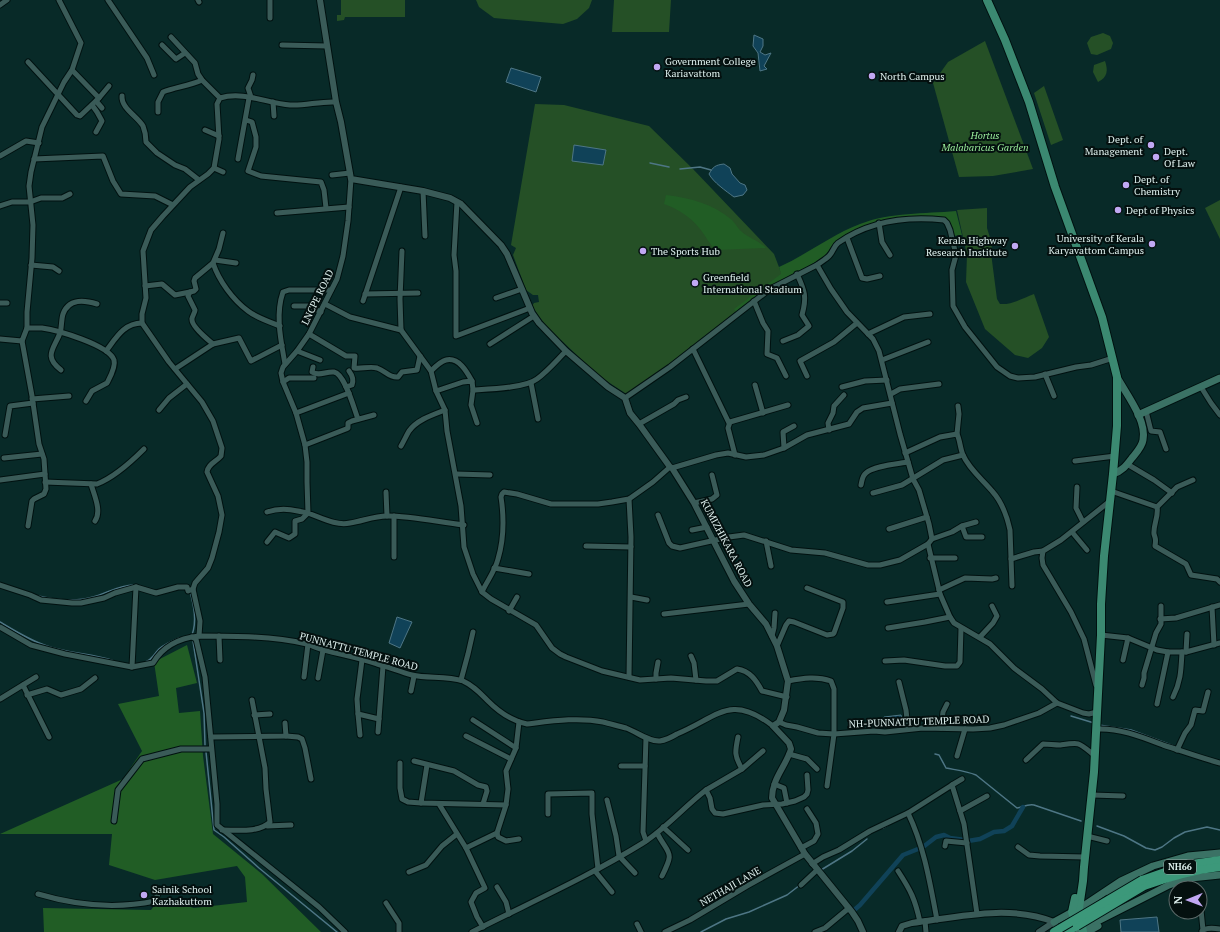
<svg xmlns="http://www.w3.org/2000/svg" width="1220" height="932" viewBox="0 0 1220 932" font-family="'PT Serif',serif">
	<rect width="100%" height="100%" fill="#082a28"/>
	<g fill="#255026">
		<path d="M341 0H405V17H345L344 20 337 21V15H341Z"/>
		<path d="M476 0H592L589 8 577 19 563 24 494 18 479 7Z"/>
		<path d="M614 0H671L669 32H612Z"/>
		<path d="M1103 33 1110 36 1113 43 1111 49 1097 55 1091 54 1087 43 1091 37Z"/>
		<path d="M985 41 1033 169 993 176 959 177 933 83 948 62Z"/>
		<path d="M1105 61C1108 70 1108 77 1098 82L1093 72 1094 65Z"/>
		<path d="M1044 86 1063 140 1051 145 1034 93Z"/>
		<path d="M535 104 564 105 649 126 693 169 774 254 782 275 673 362 628 393H625L599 376 546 326 532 306 534 303 539 302 538 295H533L526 290 513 255 516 248 511 245Z"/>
		<path d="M1220 200V239L1205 208Z"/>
		<path d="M987 208V228L992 244 991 253 997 299 1000 304C1012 305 1023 298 1034 294L1049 337 1042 348 1028 358 1015 355 985 329 966 282 967 255 957 210Z"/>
	</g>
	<g fill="#215d25">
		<path d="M666 195C691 198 713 204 732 220 736 224 738 229 742 232 749 238 759 241 766 248L716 250C709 244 706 236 700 229 691 217 678 209 664 204Z"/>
		<path d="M956 211 962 235 954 236 951 226 944 218 917 216 900 217 882 220 849 234 834 243 827 253 823 258 771 286 737 313 734 309 781 274 779 267C806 255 831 235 860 224 891 212 924 214 956 211Z"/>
		<path d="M187 645 197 683 176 688 179 713 200 711 203 756 213 834 262 874 321 932H44L43 908 151 910 160 898 194 908 247 902 245 877 237 866 155 880 109 865 112 834H0L123 779 142 751 118 704 159 696 154 662Z"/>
	</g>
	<g fill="#104258" stroke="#4e7685">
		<path d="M754 35 763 39V46L760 52 765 55 771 53 764 66 767 69 760 71 758 53 753 46Z"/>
		<path d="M511 68 541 77 536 92 506 82Z"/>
		<path d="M574 145 606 150 603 165 572 161Z"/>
		<path d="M724 164 730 168 732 174 740 183 745 185 747 190 743 195 734 197C726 191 713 182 709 174 713 167 715 165 724 164Z"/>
		<path d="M397 617 412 622 400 648 389 643Z"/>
		<path d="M901 715 904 725 885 727 884 717Z"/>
		<path d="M1157 917 1159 932H1121L1120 920Z"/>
	</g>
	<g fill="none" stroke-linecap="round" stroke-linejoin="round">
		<g stroke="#4e7685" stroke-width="1.5">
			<path d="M650 163 669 167"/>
			<path d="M680 169 700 167 711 170"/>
			<path d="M190 591C194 606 197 621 192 635"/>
			<path d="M38 596C54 600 77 602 93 597 107 593 122 584 135 585"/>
			<path d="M0 622C15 631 31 641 47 646 69 654 93 653 114 661"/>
			<path d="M193 641 204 713 205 745"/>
			<path d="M145 662C152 660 154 654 159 649 165 644 172 641 179 638"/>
			<path d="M1071 716 1094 723"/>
			<path d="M1099 725 1131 730 1174 746"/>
			<path d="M206 752 214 830 224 837 259 868 337 932"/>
			<path d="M935 754 939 755 946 768C956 770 966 771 976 775L1017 808C1023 807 1027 804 1034 805L1081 821"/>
			<path d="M1097 826 1124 836 1146 848 1155 850 1162 847 1174 838 1185 832 1207 827 1220 830"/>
			<path d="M883 828 888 825"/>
			<path d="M821 870 852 851 867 839"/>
			<path d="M701 932 726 919 749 912 787 895 800 885"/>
		</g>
		<g stroke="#104258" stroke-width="4.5">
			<path d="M968 841 980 839 994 832 1004 831 1012 826 1023 807"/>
			<path d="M852 912 860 905 903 855 923 847 936 837 944 835 950 838 965 840"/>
		</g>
		<g stroke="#001110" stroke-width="7">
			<g id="minor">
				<path d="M108 0 147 58 154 75"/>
				<path d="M198 0 199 2"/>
				<path d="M0 5 7 0"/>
				<path d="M270 18V0"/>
				<path d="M171 37 195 63 198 74 202 80 220 98"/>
				<path d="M162 45 176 59 185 53"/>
				<path d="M282 45 327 46"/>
				<path d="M28 62 77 115 80 116 99 98 109 86"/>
				<path d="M72 70 99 98"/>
				<path d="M122 96C121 108 137 116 143 126 145 131 146 137 146 142L157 153 175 165 185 169 199 180"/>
				<path d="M251 97 248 88 252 80 253 75"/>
				<path d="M96 101 102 108"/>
				<path d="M273 102 274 116"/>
				<path d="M92 105 97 112 102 121 96 132"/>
				<path d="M158 112V102L163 92C176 87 189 86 202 80"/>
				<path d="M246 120 252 122 256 137V147L248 171 261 176 321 182 324 190 326 208"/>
				<path d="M205 130 219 136"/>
				<path d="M0 156 26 141 39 143"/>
				<path d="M34 159 103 156 113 181 121 194 155 196 173 205"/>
				<path d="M238 159 249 98"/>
				<path d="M214 168 223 172"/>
				<path d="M332 175 350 173"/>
				<path d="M351 179 348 221 343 256 337 279 309 334 297 351 283 367 281 373 283 382 296 413 305 445 307 462V482L308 513C322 518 336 526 350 523 363 521 374 516 387 516 412 516 438 522 464 525"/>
				<path d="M423 191 425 236"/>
				<path d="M457 202 454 255 456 271V336L530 308"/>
				<path d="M0 206 12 202H30L41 198H62L70 194"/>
				<path d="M277 213 349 207"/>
				<path d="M879 223 882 242 890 255"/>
				<path d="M847 238 862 278 867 279 880 276"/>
				<path d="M402 251 400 299 401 330 431 371 436 391 445 410 447 431 461 506 464 547 473 574 482 592 491 599 536 625 552 648 560 654 566 657 602 671 640 680 671 678 706 681H717L737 669C750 671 756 680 762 691L787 697"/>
				<path d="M215 260 236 263"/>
				<path d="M213 263C219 281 233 300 248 311 257 318 270 322 280 326"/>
				<path d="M31 265 53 267 59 271"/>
				<path d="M817 265C821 262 826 259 829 256 833 252 834 246 838 243 869 221 906 216 944 220L947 223 950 230 956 255 952 270 953 306 965 327 997 367 1010 376 1018 378 1035 377 1076 367 1091 365 1113 358"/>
				<path d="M145 286 162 284 175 295 190 292"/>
				<path d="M365 294 418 293"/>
				<path d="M496 298 522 289"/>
				<path d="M363 301 401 187"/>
				<path d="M754 301 763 323 768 331 767 354 777 358 786 376"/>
				<path d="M0 303H7"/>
				<path d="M325 304 350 317 401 330"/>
				<path d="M294 306H308L321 312"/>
				<path d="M27 328C32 328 37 328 42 328 57 330 109 345 114 360 116 367 110 377 107 383L92 391 86 401"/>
				<path d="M309 334 346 356H355L354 368C361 369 370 366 377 368 386 371 389 378 398 377L402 372 417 370 420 356"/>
				<path d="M868 334 904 317 930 314"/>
				<path d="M0 339 22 341 27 328V312L32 258 33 225 29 186 31 172 42 127 64 82 72 70 81 43 59 0"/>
				<path d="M22 341 32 396 39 444 44 459 46 489 44 494 34 499 32 501 28 526"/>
				<path d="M783 341 798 335 809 326 802 315C807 297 805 291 797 274"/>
				<path d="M213 344C207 339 191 326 192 319 192 316 195 313 195 310L188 296 190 292 194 291 196 289 194 281 195 278 213 263 219 249 223 233"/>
				<path d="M490 344 534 316"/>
				<path d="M693 349 729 423"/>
				<path d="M106 351C116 338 124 323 142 323"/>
				<path d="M297 351 320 360"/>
				<path d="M882 360 928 342"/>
				<path d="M285 364C281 341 275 315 283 292L289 290H331"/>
				<path d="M313 367 312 372C319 377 326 371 334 372 345 374 354 409 358 419"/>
				<path d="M175 369 213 344 239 338 251 361 282 345"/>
				<path d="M61 370C43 356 54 349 60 333 62 327 61 320 63 314 69 298 84 300 97 304"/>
				<path d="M431 371C435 367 441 361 446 360 459 357 467 372 472 381"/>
				<path d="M1045 374 1054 396"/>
				<path d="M807 376 800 361 834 342 857 323"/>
				<path d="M283 382 289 378H314"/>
				<path d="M531 383 538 419"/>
				<path d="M755 385 763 413"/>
				<path d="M346 387 352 385C354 380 352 375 349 371"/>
				<path d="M842 387 865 381 887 380"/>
				<path d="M1201 387 1211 403 1220 415"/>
				<path d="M473 390 471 405 477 423"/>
				<path d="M436 391 463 382 472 381 473 390C490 389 525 388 537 379 548 371 557 360 566 351"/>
				<path d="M891 394 900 389 939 384"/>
				<path d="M625 398 670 367 770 289 817 265 831 289 847 312 873 339 879 351 900 434 913 479 919 490 929 524 932 539 928 544 940 594 950 617 954 623 990 644 1014 668 1042 689 1057 703 1083 713 1089 714 1097 712"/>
				<path d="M32 399 69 396"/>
				<path d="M159 410 169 398 187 384"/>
				<path d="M1146 411 1151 431 1160 432 1166 449"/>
				<path d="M296 413 349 393"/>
				<path d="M639 424 674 404 678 400 686 397"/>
				<path d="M829 430 828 423 833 413 834 406 844 395"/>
				<path d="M957 434 959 414 958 406"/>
				<path d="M5 435 10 406 33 403"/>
				<path d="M305 445 346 429 348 428V423L352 421 374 415"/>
				<path d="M401 446C404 441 406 436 409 431 417 420 432 415 445 410"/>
				<path d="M784 448 783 432 794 426"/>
				<path d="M905 453 940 437 957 434C960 440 960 448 963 455 969 469 982 479 992 491 1001 501 1007 516 1010 530L1012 586"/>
				<path d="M735 455 728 428 730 422 788 405"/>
				<path d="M4 458 42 454"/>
				<path d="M1075 461 1115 456"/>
				<path d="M1127 464 1154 480 1172 493"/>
				<path d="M672 468 716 455 728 453 746 457 764 455 784 448 807 435 849 424 857 412 863 408 892 403"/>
				<path d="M456 474 490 475"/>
				<path d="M0 480 45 474"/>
				<path d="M45 482 97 484C115 477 131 462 144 449"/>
				<path d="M91 484C94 495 102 511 95 521"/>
				<path d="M861 485C862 481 862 476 866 473 873 466 897 464 908 462"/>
				<path d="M1077 487 1076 508 1083 522"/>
				<path d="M1111 491 1157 507C1159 516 1153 525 1154 534 1156 541 1156 538 1155 546L1186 564 1191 575 1217 579 1220 582"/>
				<path d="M386 492 387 516"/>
				<path d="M873 493 902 485 943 460 963 455"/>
				<path d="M694 503 712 499 717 495 712 475"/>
				<path d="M1157 507 1177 487 1193 480"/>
				<path d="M267 512C282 507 294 510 308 513"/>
				<path d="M658 515 669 543 672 546 680 548 729 537 744 535 791 550 825 553 868 565H880L900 560 928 544"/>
				<path d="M394 516V557"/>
				<path d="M962 526 966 537H982"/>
				<path d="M889 529 927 517"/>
				<path d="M692 530 707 527"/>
				<path d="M1072 532 1087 550"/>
				<path d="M932 539 952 532 962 526 976 522"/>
				<path d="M766 541 771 566"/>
				<path d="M267 542 275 532 289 538 295 534V521L302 519 308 513"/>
				<path d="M586 546 631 547"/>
				<path d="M930 558H955"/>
				<path d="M1011 559 1034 552 1043 551"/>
				<path d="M494 568 529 574"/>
				<path d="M0 585 30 595 41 600 72 603H81L104 598 115 593 136 587 156 593 178 587H187L188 591 193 589"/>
				<path d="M939 590 965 578 992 579 996 578"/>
				<path d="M482 592C487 581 495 571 498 559 504 539 504 517 501 497L502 494 504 492 517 494 551 504H598L612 502 629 499 653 482 670 467"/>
				<path d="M631 597 647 600"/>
				<path d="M887 602 940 594"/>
				<path d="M1212 607 1214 645"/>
				<path d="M509 611 517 597"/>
				<path d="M664 614 749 604"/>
				<path d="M1160 619 1176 618 1220 605"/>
				<path d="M0 627 31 645 65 654 132 667 153 663C163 646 180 638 199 636 235 636 272 636 307 644 313 646 319 649 324 650 342 655 360 658 377 664 389 667 400 672 412 675 428 679 446 675 463 681 474 686 480 693 488 701 499 712 512 721 527 724 552 721 578 717 603 722 610 724 619 726 626 728 637 732 649 742 660 741 666 740 672 737 677 734 718 717 730 693 773 726"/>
				<path d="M888 628 925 622 950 617"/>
				<path d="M1101 635 1128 638 1157 650 1168 652H1186L1220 643"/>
				<path d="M199 636 200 621 193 589 195 583 208 568 212 558 219 532 222 515 218 496 207 472C208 464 216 462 221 456L222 448 213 421 202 402 169 362 142 323V314L146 298 143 251 151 230 163 216 190 187 208 174 214 168 219 139 217 104 220 98C243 91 267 103 290 105 305 106 320 101 336 102"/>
				<path d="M219 636 220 660"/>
				<path d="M772 636 774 628 775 613"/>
				<path d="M192 637 196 639 205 677 217 804V825L319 907 345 932"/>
				<path d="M980 637 993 623 997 616 992 606"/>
				<path d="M777 646 786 625 789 621 794 622 827 635 833 634 834 633 843 608V602L807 588"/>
				<path d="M1186 652 1187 634"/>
				<path d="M691 656 694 663 696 680"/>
				<path d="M362 660 357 699 358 714 379 719"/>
				<path d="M1123 660 1128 638"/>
				<path d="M885 661 904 660 945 666H957L960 662 961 628"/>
				<path d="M132 667 136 587"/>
				<path d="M304 677 308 644"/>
				<path d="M629 677 631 537 629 499"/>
				<path d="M318 678 323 650"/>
				<path d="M656 679V673L658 662"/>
				<path d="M461 680 468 654 473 632"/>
				<path d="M788 681C803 678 817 676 831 681L834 689V734L827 786"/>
				<path d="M899 682 906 710 908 729"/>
				<path d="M23 685 49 737"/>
				<path d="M1096 685 1084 639 1071 612 1043 565 1042 558 1043 551 1061 540 1110 501"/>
				<path d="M1142 685 1144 678V673L1156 633 1161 624V606"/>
				<path d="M411 691 414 676"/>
				<path d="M27 695 47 689 61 695 81 689 95 678"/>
				<path d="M1173 697C1181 681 1181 670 1182 652"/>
				<path d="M0 699 36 677"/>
				<path d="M1157 704 1168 652"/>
				<path d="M358 714 360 735"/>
				<path d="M254 715 270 714"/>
				<path d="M473 720 516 748"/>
				<path d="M779 722 786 725 797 727 818 733 834 734 874 731 885 732 923 728 973 729 990 728 1004 725 1039 713 1057 703"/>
				<path d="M941 728 943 712 947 704"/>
				<path d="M1097 729C1120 728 1142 737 1163 745 1182 751 1201 758 1220 763"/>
				<path d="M378 732 383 666"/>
				<path d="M286 736 298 737 302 739 305 748 311 779"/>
				<path d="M466 736 511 759"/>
				<path d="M211 737 286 736 285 723"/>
				<path d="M738 737C735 752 734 755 742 769"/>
				<path d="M1177 750 1185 733 1191 725 1195 710 1203 711 1208 692"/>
				<path d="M789 754 807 759 817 769"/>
				<path d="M957 756 965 729"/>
				<path d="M1026 760 1043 744C1049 744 1054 745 1060 745 1081 742 1078 742 1095 756"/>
				<path d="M414 761 454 771 478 785 486 787 487 791 483 804"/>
				<path d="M400 763V788L402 799 408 802 421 803"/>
				<path d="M427 765 421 803 506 805 508 789 506 771 516 748 519 722"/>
				<path d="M621 766H645"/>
				<path d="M774 784 784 788 787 803"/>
				<path d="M952 785 962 779"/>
				<path d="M706 790 742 769 763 751"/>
				<path d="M1092 795 1123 796"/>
				<path d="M607 800 616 836 619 856 635 873"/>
				<path d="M439 804 466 848 497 833 498 837 506 841 519 839"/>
				<path d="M960 811 987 796"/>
				<path d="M908 813C924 846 930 883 937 920"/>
				<path d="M548 814V794L592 793V814L598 869"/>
				<path d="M114 821 118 790 142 759 181 749H211"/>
				<path d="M267 826 291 825"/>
				<path d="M663 827 688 850"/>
				<path d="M222 830C237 830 259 833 270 822L266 789 265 768 252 700"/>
				<path d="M497 833 506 805"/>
				<path d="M657 833C669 856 675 850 662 876"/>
				<path d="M1087 836 1107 841"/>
				<path d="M646 841 643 832 646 738"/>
				<path d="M945 846 946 841 967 843"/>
				<path d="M1018 847 1029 855 1040 856 1085 857"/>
				<path d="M466 848 485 888 476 893 471 902 477 917 483 927"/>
				<path d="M801 848 814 841 818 834 816 823 807 809"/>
				<path d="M812 864 823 857 839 850 870 831 908 813 952 785 964 824 977 914"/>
				<path d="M595 871 612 892"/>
				<path d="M898 871C911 891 915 899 920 922"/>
				<path d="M409 872 426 865 442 846 457 834"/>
				<path d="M801 885 817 870"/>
				<path d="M497 887 506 902 509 914"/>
				<path d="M38 894C75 905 117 909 155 901L160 889"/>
				<path d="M386 903 399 923V932"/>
				<path d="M1201 910 1203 930"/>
				<path d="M925 921 926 932"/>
				<path d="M637 924 641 932"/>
				<path d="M1202 931C1206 927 1214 928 1220 929"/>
				<path d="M472 932C529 903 588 877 643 843 665 829 684 807 706 790L710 798 712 809 715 813 723 814 763 805 782 804 795 801 804 797 807 794 808 790 807 775"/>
				<path d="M665 932 690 920 747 886 805 854"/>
				<path d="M815 932 825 928 849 908"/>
			</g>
		</g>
		<g stroke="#001110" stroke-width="8">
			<g id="tertiary">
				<path d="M320 0 336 102 341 122 351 179 423 191 450 198 461 204 501 245 507 254 532 313 539 323 566 351 608 387 625 398 630 413 639 424 670 467 672 468 694 503 734 581 749 604 766 624 777 646 788 681 784 710 779 722 773 726 789 743 791 749C786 766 772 779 772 798L805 854 852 912 858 921 863 932"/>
				<path d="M899 932 902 926 912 923C958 917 1010 904 1054 922L1055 925"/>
				<path d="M1039 932 1054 922"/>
			</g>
		</g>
		<g stroke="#001110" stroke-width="9">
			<g id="secondary">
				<path d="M1138 415 1220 378"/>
				<path d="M1113 474C1122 471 1126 466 1132 458 1136 453 1142 447 1143 440 1147 420 1126 394 1117 377"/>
				<path d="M1110 894 1136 879"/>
				<path d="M1054 922 1085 905 1121 881 1153 866 1188 856 1220 853"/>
				<path d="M1079 932 1082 929 1169 885 1191 878 1220 875"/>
				<path d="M1087 932 1098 926"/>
			</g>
		</g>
		<g stroke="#001110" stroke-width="10">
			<g id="primary">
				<path d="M987 0 1005 40 1029 102 1055 187 1102 317 1117 377V426L1113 474 1104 556 1101 604V635L1094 772 1084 867 1083 881 1079 908 1083 932"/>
				<path d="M1075 898 1072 912 1077 926"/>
			</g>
		</g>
		<g stroke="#001110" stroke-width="10">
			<g id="trunk">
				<path d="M1142 880 1185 865 1220 860"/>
				<path d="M1144 886C1169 877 1194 870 1220 867"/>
				<path d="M1066 932 1077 926"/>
			</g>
		</g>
		<use href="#minor" stroke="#3a5b58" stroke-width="5"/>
		<use href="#tertiary" stroke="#3a5b58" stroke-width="6"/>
		<use href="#secondary" stroke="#3b7265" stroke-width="7"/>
		<use href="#primary" stroke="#3b8971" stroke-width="8"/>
		<use href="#trunk" stroke="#3c987a" stroke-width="8"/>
		<g stroke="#001110" stroke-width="10" stroke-linecap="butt">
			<g id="trunk-bridge">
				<path d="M1077 926 1144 886"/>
				<path d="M1054 932 1142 880"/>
			</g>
		</g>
		<use href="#trunk-bridge" stroke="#3c987a" stroke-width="8"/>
	</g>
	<g fill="#c1a8f3" stroke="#04100f" stroke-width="1.5">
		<circle cx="657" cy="67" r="4"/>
		<circle cx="872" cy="76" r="4"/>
		<circle cx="1151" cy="145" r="4"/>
		<circle cx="1156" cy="157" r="4"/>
		<circle cx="1126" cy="185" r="4"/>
		<circle cx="1118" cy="210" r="4"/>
		<circle cx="1152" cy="244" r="4"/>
		<circle cx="1015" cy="246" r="4"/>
		<circle cx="643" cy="251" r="4"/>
		<circle cx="695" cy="283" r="4"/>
		<circle cx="144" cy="895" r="4"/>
	</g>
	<g text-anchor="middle" stroke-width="4" stroke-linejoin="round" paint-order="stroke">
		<rect fill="#04100f" stroke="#9daeac" stroke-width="1" x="1164" y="860" width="32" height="14" rx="3"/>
		<g font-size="9" font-weight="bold" fill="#dff1ef">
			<text x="1180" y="870">NH66</text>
		</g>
		<g font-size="10" fill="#dff1ef" stroke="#04100f" text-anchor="start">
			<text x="665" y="65">Government College<tspan x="665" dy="12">Kariavattom</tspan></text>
			<text x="880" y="80">North Campus</text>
			<text x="1143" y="143" text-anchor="end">Dept. of<tspan x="1143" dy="12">Management</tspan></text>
			<text x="1164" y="155">Dept.<tspan x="1164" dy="12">Of Law</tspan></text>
			<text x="1134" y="183">Dept. of<tspan x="1134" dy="12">Chemistry</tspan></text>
			<text x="1126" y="214">Dept of Physics</text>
			<text x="1144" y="242" text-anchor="end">University of Kerala<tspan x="1144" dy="12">Karyavattom Campus</tspan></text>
			<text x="1007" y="244" text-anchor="end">Kerala Highway<tspan x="1007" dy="12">Research Institute</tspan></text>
			<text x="651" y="255">The Sports Hub</text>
			<text x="703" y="281">Greenfield<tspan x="703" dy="12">International Stadium</tspan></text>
			<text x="152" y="893">Sainik School<tspan x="152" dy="12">Kazhakuttom</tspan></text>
		</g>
		<g font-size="10" font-style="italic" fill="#9aed9b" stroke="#04100f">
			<text x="985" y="139">Hortus<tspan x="985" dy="12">Malabaricus Garden</tspan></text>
		</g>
		<g font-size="10" fill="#dff1ef" stroke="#04100f">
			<text transform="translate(317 297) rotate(-64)" y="4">LNCPE ROAD</text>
			<text transform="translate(727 543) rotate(62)" y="4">KUMIZHIKARA ROAD</text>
			<text transform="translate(359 651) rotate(15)" y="4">PUNNATTU TEMPLE ROAD</text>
			<text transform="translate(919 721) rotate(-2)" y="4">NH-PUNNATTU TEMPLE ROAD</text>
			<text transform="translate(730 886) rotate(-30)" y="4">NETHAJI LANE</text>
		</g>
	</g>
	<g transform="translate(1188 900) rotate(269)"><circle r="19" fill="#04100f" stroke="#5c6a69"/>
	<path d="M0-3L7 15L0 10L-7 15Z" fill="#c1a8f3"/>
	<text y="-6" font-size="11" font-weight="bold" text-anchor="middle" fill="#dff1ef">N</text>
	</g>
</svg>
